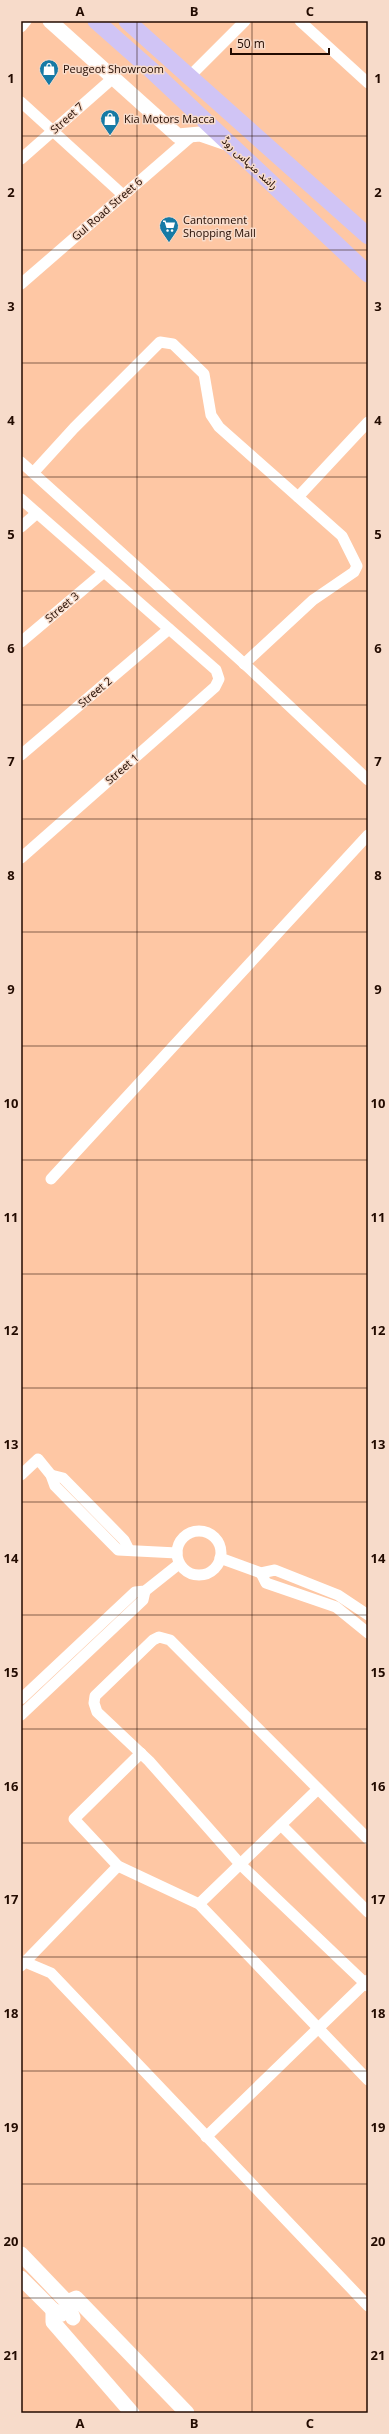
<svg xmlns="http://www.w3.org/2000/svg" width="389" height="2434" viewBox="0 0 389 2434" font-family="'Open Sans','Noto Sans Arabic',sans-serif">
	<rect width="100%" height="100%" fill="#fec7a4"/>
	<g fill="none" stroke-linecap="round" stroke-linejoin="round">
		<g stroke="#fff" stroke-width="11">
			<path d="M300 21 368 83"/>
			<path d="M21 27 26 21"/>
			<path d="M189 77 245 21"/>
			<path d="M21 102 123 195"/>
			<path d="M21 159 113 78"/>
			<path d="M21 284 194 134"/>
			<path d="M21 462 250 669 368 780"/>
			<path d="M33 473 74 428 160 342 173 344 204 374 211 415 219 427 342 536 357 566 354 572 313 600 244 664"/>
			<path d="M298 497 368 422"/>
			<path d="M21 499 216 670 219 679 215 687 21 858"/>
			<path d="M21 527 37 513"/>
			<path d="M21 642 104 572"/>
			<path d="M21 755 169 629"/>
			<path d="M51 1179 368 835"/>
			<path d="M21 1475 38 1459 51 1475 55 1486 118 1550 177 1553"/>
			<path d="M51 1475 63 1478 124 1540 129 1550"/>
			<circle cx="199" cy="1553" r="22"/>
			<path d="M220 1558 261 1573 275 1570 338 1595 368 1615"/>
			<path d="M261 1573 266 1583 336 1607 368 1633"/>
			<path d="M21 1699 135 1592 145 1591 179 1564"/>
			<path d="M21 1715 143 1600 145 1591"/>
			<path d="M141 1753 74 1819 118 1866 199 1904 368 2080"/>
			<path d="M281 1825 368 1912"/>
			<path d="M368 1839 170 1640 159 1637 153 1640 95 1696 94 1703 97 1712 149 1761 241 1865 368 1986"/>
			<path d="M199 1904 318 1789"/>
			<path d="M25 1962 51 1973 368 2306"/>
			<path d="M21 1966 118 1866"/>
			<path d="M206 2137 368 1980"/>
		</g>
		<g stroke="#fff" stroke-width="15">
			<path d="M50 21 178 136 200 134 229 144"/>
			<path d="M21 2254 67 2302 73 2318"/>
			<path d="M21 2278 53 2310 62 2314"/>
			<path d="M67 2302 76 2298 187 2413"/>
			<path d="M53 2310V2322L132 2413"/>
		</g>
		<g stroke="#d0c4f5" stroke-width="17">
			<path d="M96 21 148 67 368 274"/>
			<path d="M127 21 368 236"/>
		</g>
	</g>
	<path fill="none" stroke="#230b00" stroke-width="1" stroke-opacity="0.55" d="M137 21V2413M252 21V2413M21 136H368M21 250H368M21 363H368M21 477H368M21 591H368M21 705H368M21 819H368M21 932H368M21 1046H368M21 1160H368M21 1274H368M21 1388H368M21 1502H368M21 1615H368M21 1729H368M21 1843H368M21 1957H368M21 2071H368M21 2184H368M21 2298H368"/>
	<defs>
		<g id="shop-pin" transform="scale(1)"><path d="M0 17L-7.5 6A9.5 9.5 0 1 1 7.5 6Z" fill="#167aa5" stroke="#f7dbca"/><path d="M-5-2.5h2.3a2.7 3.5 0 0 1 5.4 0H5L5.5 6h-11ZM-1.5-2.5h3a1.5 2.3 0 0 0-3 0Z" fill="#fff"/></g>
		<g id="supermarket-pin" transform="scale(1)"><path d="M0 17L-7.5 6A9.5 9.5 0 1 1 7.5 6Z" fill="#167aa5" stroke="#f7dbca"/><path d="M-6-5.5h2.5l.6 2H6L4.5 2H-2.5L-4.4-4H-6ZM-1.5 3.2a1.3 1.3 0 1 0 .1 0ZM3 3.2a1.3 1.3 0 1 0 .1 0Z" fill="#fff"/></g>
	</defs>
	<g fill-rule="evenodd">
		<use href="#shop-pin" x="49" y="69"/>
		<use href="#shop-pin" x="110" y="119"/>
		<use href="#supermarket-pin" x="169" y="226"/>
	</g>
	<g text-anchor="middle" stroke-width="3" stroke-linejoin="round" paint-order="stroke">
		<g font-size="11" fill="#230b00" stroke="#f7dbca" text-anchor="start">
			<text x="63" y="73">Peugeot Showroom</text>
			<text x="124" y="123">Kia Motors Macca</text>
			<text x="183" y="224">Cantonment<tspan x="183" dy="13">Shopping Mall</tspan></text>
		</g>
		<g font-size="11" fill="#230b00" stroke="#f7dbca">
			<text transform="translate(67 118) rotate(-42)" y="4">Street 7</text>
			<text transform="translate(250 163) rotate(43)" y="4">راشد منہاس روڈ</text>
			<text transform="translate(107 209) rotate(-41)" y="4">Gul Road Street 6</text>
			<text transform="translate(62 607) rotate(-40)" y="4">Street 3</text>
			<text transform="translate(95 692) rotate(-40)" y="4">Street 2</text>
			<text transform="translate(122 769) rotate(-41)" y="4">Street 1</text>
		</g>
	</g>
	<rect width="389" height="2434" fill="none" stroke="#f7dbca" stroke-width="44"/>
	<path d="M231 48v6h98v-6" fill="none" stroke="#230b00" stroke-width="2"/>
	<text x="237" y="48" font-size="12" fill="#230b00" stroke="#f7dbca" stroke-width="3" paint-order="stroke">50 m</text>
	<rect x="22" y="22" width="345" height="2390" fill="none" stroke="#230b00" stroke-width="1.5"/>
	<g font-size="13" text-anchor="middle" font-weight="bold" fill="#230b00">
		<text x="80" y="16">A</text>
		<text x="194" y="16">B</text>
		<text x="310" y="16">C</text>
		<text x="11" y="83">1</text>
		<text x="378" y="83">1</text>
		<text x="11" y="197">2</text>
		<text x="378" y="197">2</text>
		<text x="11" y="311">3</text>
		<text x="378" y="311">3</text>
		<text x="11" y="425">4</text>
		<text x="378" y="425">4</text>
		<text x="11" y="539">5</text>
		<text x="378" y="539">5</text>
		<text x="11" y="653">6</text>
		<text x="378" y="653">6</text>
		<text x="11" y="766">7</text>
		<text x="378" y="766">7</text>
		<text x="11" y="880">8</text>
		<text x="378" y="880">8</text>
		<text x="11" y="994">9</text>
		<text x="378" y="994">9</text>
		<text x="11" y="1108">10</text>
		<text x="378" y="1108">10</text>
		<text x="11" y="1222">11</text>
		<text x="378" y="1222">11</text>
		<text x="11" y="1335">12</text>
		<text x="378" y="1335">12</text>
		<text x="11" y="1449">13</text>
		<text x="378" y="1449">13</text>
		<text x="11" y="1563">14</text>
		<text x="378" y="1563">14</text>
		<text x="11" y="1677">15</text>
		<text x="378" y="1677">15</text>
		<text x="11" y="1791">16</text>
		<text x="378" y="1791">16</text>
		<text x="11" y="1904">17</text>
		<text x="378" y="1904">17</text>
		<text x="11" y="2018">18</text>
		<text x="378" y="2018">18</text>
		<text x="11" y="2132">19</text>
		<text x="378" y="2132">19</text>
		<text x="11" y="2246">20</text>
		<text x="378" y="2246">20</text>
		<text x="11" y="2360">21</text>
		<text x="378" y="2360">21</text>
		<text x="80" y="2428">A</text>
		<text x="194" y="2428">B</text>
		<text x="310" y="2428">C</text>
	</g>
</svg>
